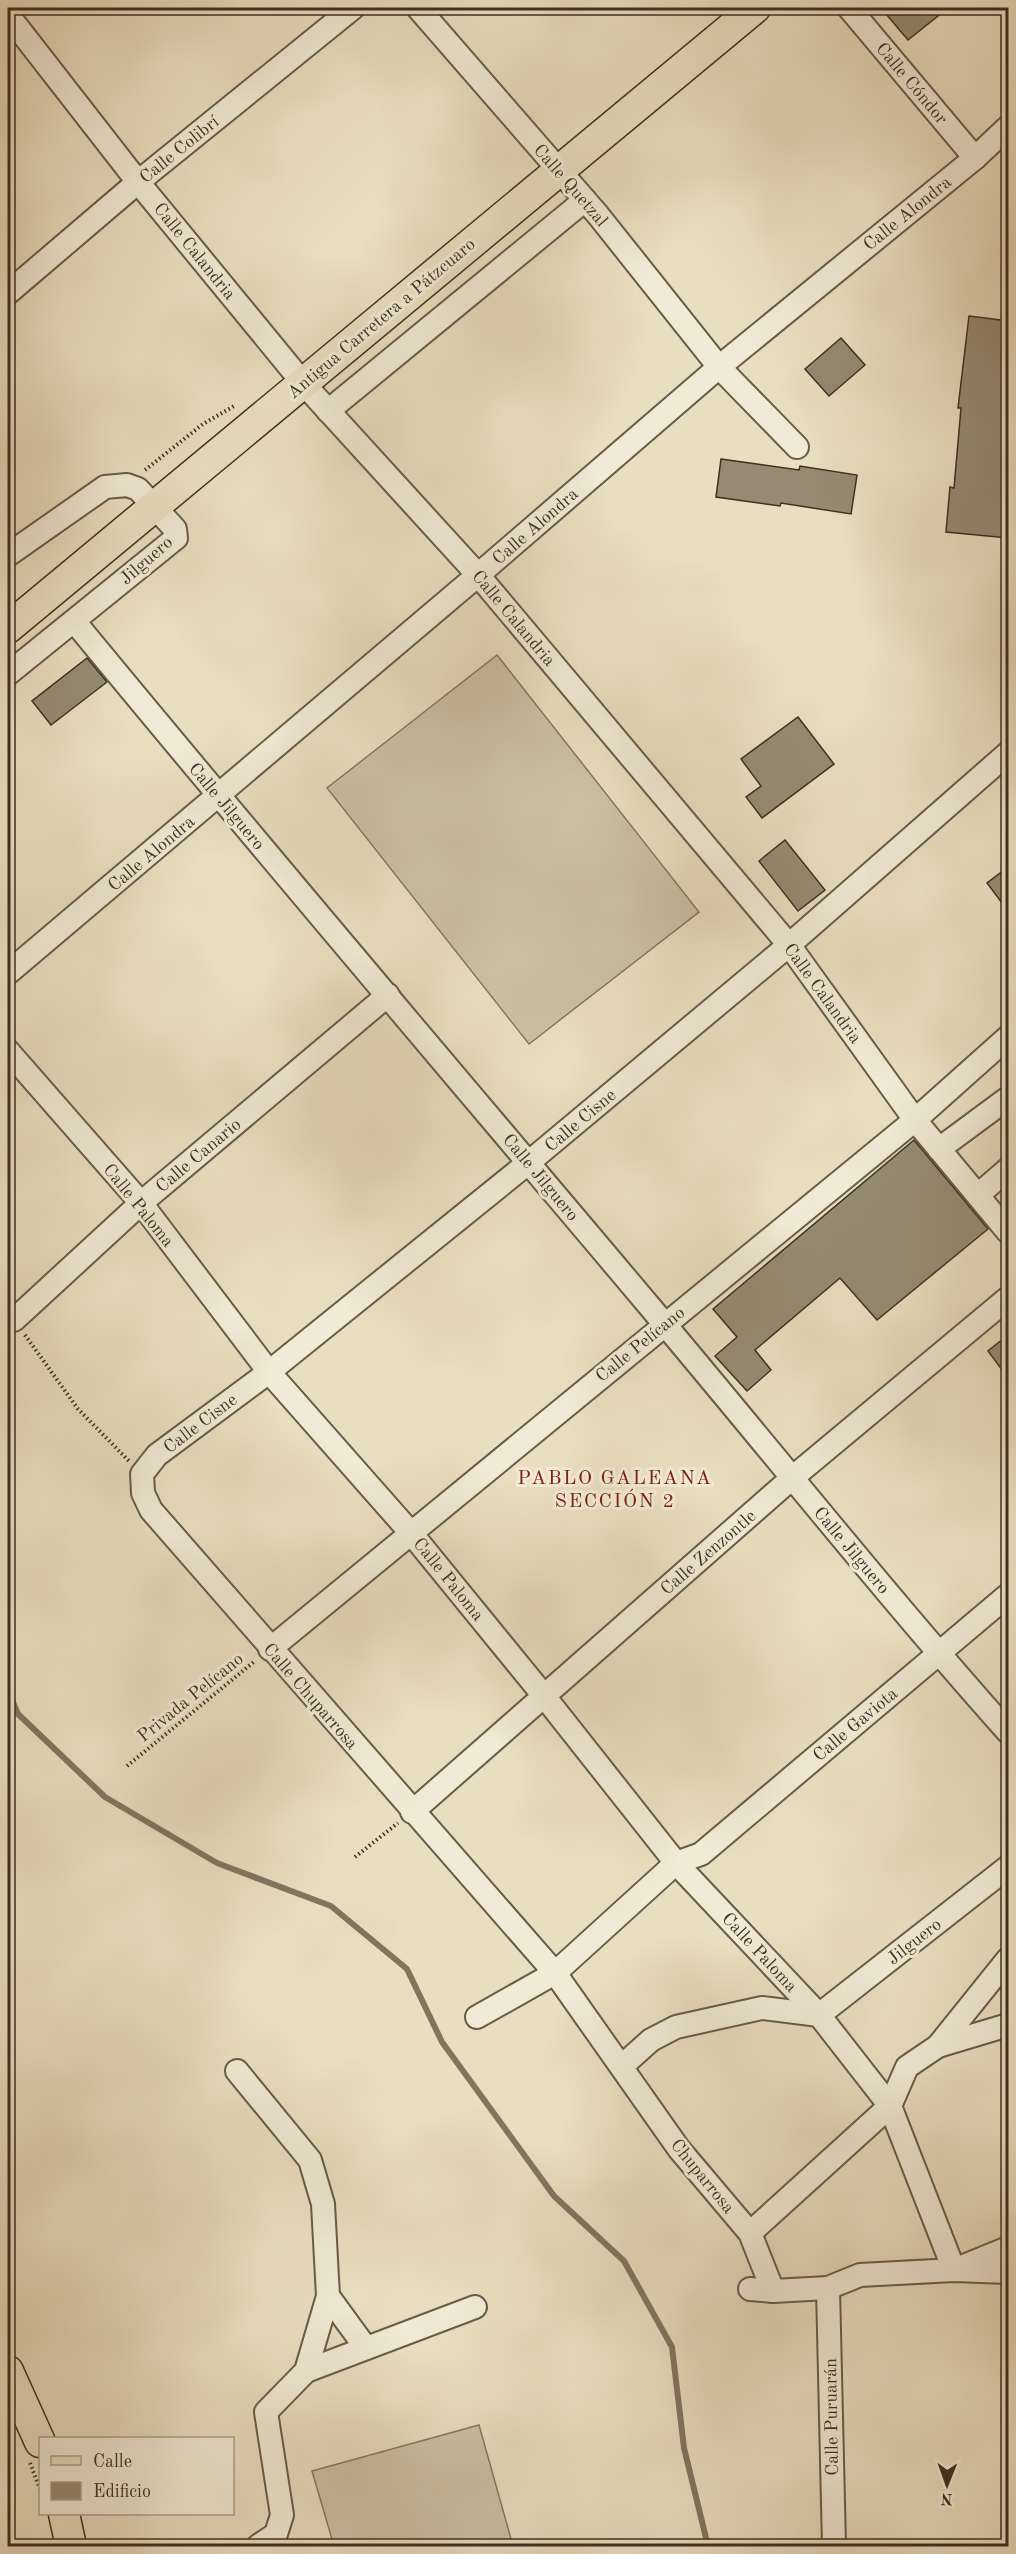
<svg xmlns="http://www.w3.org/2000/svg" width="1016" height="2554" viewBox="0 0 1016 2554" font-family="'Old Standard TT',serif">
	<rect width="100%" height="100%" fill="#eadec0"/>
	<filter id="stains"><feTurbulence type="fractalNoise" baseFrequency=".00333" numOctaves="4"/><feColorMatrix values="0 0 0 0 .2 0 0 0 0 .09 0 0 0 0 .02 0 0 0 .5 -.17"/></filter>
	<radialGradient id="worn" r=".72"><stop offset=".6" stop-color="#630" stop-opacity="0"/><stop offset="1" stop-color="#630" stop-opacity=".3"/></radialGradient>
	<g fill="#ccc0a5" stroke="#847863" stroke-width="1.5">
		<path d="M497 655 699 912 529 1044 327 788Z"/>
		<path d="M479 2425 513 2546H334L312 2471Z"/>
	</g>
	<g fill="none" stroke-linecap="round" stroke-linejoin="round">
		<path stroke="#817560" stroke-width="6" d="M8 1691 18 1714 105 1797 217 1863 331 1906 407 1969 442 2042 554 2196 624 2261 672 2347 684 2448 708 2546"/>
	</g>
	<g fill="#968a74" stroke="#3c3021" stroke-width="1.5">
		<path d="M881 8H948L908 40Z"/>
		<path d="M969 316 1008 321V538L946 532 950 487 954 488 961 408H958Z"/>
		<path d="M841 338 865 365 829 396 805 369Z"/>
		<path d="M721 459 799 470 800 466 857 475 851 514 781 503 780 506 716 497Z"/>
		<path d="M87 658 107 682 51 725 32 701Z"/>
		<path d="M798 717 834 764 762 818 746 797 761 786 741 759Z"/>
		<path d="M785 840 825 890 798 911 759 861Z"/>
		<path d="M1008 867V911L987 883Z"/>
		<path d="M914 1140 988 1229 877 1320 840 1278 755 1350 771 1370 747 1391 715 1356 737 1337 713 1309Z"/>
		<path d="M1008 1335V1378L988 1351Z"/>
	</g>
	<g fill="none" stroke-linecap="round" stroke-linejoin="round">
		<g stroke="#685c49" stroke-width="26">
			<g id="minor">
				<path d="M418 8 598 215 719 367 797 447"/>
				<path d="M849 8 975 158"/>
				<path d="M8 15 138 182 303 383 478 575 789 945 915 1120 1008 1232"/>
				<path d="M8 293 138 182 353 8"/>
				<path d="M328 411 585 200"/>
				<path d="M8 555 105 487 127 485 138 489 175 529 176 538 8 674"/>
				<path d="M74 621C264 852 458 1079 651 1308 770 1449 885 1594 1008 1732"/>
				<path d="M8 973 478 575 719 367 975 158 1008 127"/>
				<path d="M8 1051 141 1203 269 1372 411 1533 544 1696 676 1863 819 2015 890 2106 954 2270"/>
				<path d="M939 1149 1008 1098"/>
				<path d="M978 1195 1008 1169"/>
				<path d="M8 1313 14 1320 141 1203 388 995"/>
				<path d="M270 1649 915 1120 1008 1037"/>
				<path d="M412 1812 792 1478 1008 1298"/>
				<path d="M477 2017 555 1973 676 1863 701 1854 1008 1595"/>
				<path d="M938 2046 1008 2025"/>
				<path d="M622 2066 651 2040 676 2027 762 2008 819 2015 1008 1867"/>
				<path d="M237 2071 310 2160 323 2204 328 2296 306 2371 266 2412 282 2515 276 2534 258 2546"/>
				<path d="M750 2233 890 2106 907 2067 938 2046 1008 1959"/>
				<path d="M964 2266 1008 2248"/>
				<path d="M828 2288 834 2546"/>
				<path d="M750 2289 773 2291 828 2288 860 2275 954 2270 1008 2272"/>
				<path d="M773 2291 750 2233 679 2149 555 1973 151 1510 143 1493 142 1474 157 1455 269 1372 528 1163 789 945 1008 753"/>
				<path d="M328 2296 366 2348"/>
				<path d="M306 2371 475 2307"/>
			</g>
		</g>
		<g stroke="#3c3021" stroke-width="33">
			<g id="major">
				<path d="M8 628 755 8"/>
				<path d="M8 2371 40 2442"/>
				<path d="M64 2514 71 2546"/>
			</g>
		</g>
		<g stroke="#3c3021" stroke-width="4" stroke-dasharray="1.5 3" stroke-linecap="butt">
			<path d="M145 470 203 424 234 406"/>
			<path d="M25 1335 78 1409 129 1461"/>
			<path d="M127 1766 255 1661"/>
			<path d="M355 1857 398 1823"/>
			<path d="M30 2463 40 2489"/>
		</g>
		<use href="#minor" stroke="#f1ead6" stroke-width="22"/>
		<use href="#major" stroke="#eadec0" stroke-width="30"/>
	</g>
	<g text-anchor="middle" stroke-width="6" stroke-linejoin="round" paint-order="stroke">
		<g font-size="18" fill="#3c3021" stroke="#f1ead6">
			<text transform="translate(912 83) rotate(50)" y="6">Calle Cóndor</text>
			<text transform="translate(179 149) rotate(-39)" y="6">Calle Colibrí</text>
			<text transform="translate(571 185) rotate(49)" y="6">Calle Quetzal</text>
			<text transform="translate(907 213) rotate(-39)" y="6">Calle Alondra</text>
			<text transform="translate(195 251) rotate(51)" y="6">Calle Calandria</text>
			<text transform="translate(381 318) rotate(-40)" y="6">Antigua Carretera a Pátzcuaro</text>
			<text transform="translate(535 526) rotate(-41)" y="6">Calle Alondra</text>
			<text transform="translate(146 560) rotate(-41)" y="6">Jilguero</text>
			<text transform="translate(514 618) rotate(50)" y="6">Calle Calandria</text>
			<text transform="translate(227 806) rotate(50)" y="6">Calle Jilguero</text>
			<text transform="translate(151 853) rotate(-40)" y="6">Calle Alondra</text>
			<text transform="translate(823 993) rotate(54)" y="6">Calle Calandria</text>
			<text transform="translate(580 1120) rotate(-40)" y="6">Calle Cisne</text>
			<text transform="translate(198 1155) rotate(-40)" y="6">Calle Canario</text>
			<text transform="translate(541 1177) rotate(50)" y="6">Calle Jilguero</text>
			<text transform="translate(139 1205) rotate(51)" y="6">Calle Paloma</text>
			<text transform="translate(640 1344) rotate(-39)" y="6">Calle Pelícano</text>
			<text transform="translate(200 1423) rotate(-37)" y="6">Calle Cisne</text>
			<text transform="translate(852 1550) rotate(50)" y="6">Calle Jilguero</text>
			<text transform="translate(708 1552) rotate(-41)" y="6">Calle Zenzontle</text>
			<text transform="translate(449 1579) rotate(51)" y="6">Calle Paloma</text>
			<text transform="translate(311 1696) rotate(49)" y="6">Calle Chuparrosa</text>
			<text transform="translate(190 1697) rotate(-39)" y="6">Privada Pelícano</text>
			<text transform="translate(855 1724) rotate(-40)" y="6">Calle Gaviota</text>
			<text transform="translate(914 1941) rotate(-38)" y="6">Jilguero</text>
			<text transform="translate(760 1952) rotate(47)" y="6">Calle Paloma</text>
			<text transform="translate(703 2176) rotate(51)" y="6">Chuparrosa</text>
			<text transform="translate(831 2417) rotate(-91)" y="6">Calle Puruarán</text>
		</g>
		<g font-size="20" letter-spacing="1.5" fill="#7a1f14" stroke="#f1ead6">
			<text x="615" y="1484">PABLO GALEANA<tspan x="615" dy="23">SECCIÓN 2</tspan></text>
		</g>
	</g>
	<rect width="1016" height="2554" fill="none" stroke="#eadec0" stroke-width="30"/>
	<rect x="9" y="9" width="998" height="2536" fill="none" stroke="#3c3021" stroke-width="3"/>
	<rect x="15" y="15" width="986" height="2524" fill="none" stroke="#3c3021" stroke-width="1.5"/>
	<rect x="39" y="2437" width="195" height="78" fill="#f1ead6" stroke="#a9a08e" stroke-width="1.5"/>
	<rect x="51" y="2456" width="30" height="9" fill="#eadec0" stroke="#a9a08e" stroke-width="1.5"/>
	<text x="93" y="2467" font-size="18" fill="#3c3021">Calle</text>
	<rect x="51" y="2482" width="30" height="18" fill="#968a74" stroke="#a9a08e" stroke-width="1.5"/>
	<text x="93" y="2497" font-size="18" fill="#3c3021">Edificio</text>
	<g transform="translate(947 2485) rotate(181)" stroke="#f1ead6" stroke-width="4.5" paint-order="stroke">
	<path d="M0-4.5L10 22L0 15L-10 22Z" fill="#3c3021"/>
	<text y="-9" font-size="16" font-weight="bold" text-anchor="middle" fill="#3c3021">N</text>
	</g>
	<rect width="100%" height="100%" filter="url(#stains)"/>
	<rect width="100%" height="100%" fill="url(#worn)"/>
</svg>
